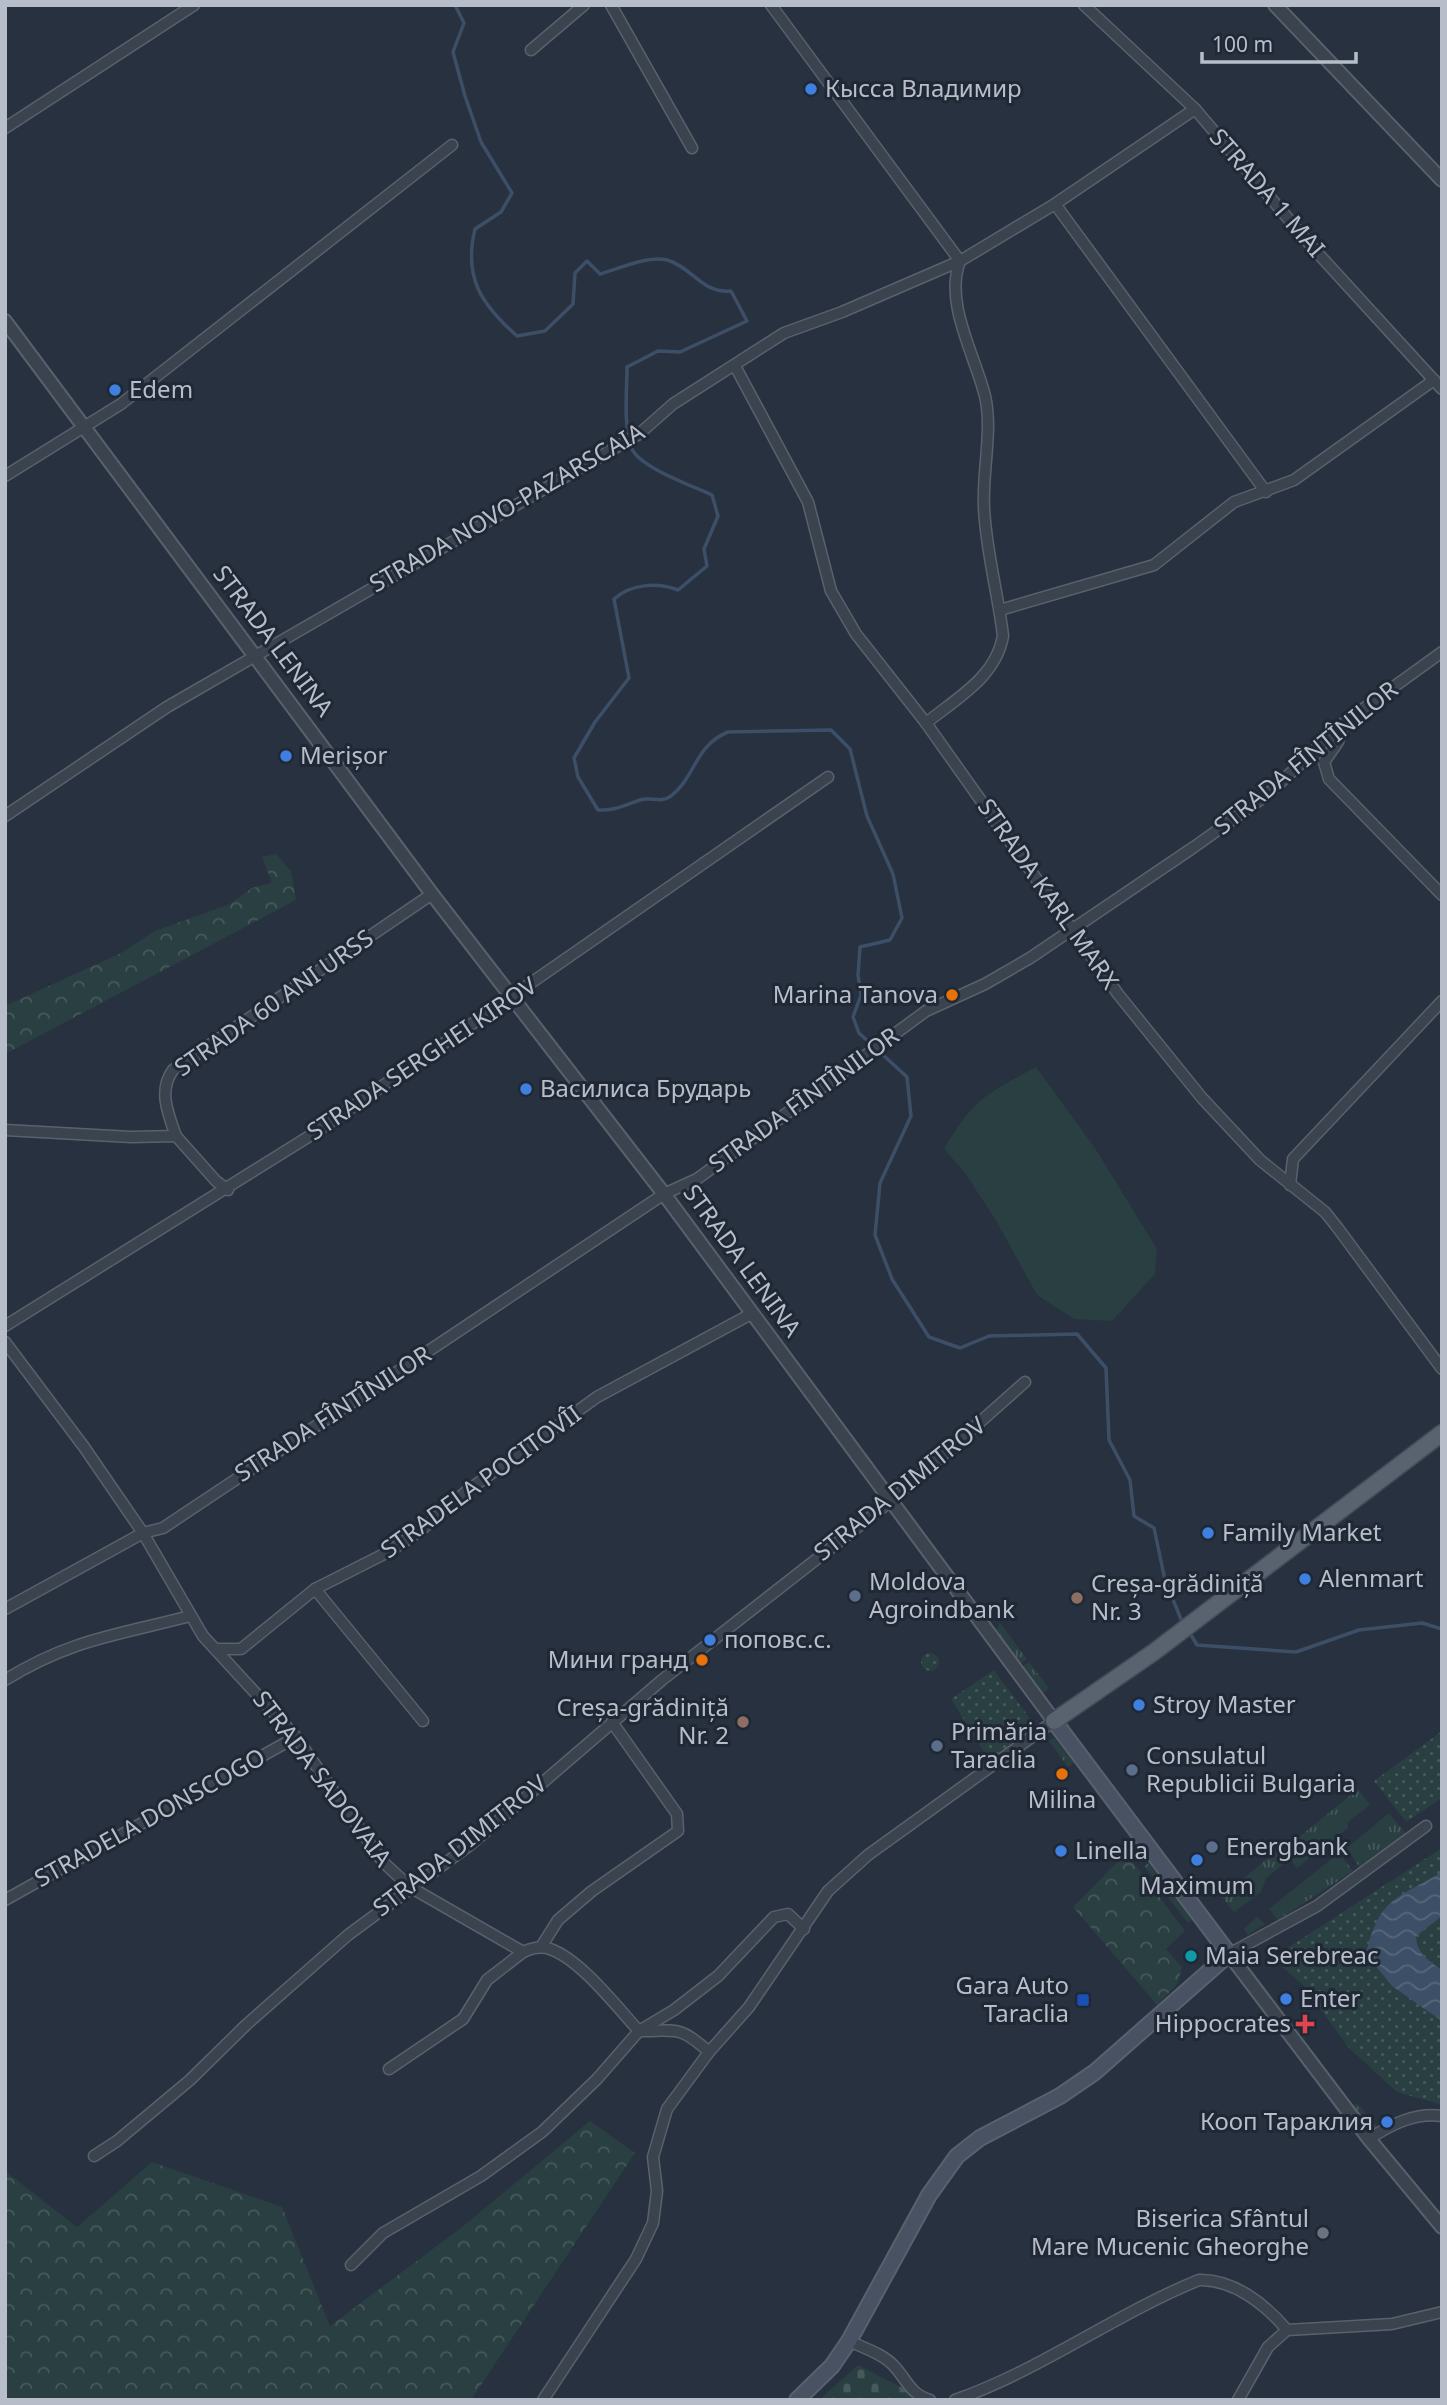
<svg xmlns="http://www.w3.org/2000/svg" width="1447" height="2405" viewBox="0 0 1447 2405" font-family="'Noto Sans',sans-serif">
	<defs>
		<pattern id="grass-tufts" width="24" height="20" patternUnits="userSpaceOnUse" patternTransform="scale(1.75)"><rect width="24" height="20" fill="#2a3f41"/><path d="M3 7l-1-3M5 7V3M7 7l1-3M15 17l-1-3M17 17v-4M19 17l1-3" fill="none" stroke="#47595b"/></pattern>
		<pattern id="forest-crowns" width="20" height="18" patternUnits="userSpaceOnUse" patternTransform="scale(1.75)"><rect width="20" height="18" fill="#2a3f41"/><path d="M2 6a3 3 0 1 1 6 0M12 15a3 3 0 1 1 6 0" fill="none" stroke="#47595b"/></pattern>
		<pattern id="cemetery-stones" width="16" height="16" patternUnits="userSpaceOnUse" patternTransform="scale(1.75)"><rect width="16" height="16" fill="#2a3f41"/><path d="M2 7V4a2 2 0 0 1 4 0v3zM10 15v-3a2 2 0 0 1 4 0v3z" fill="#47595b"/></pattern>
		<pattern id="park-dots" width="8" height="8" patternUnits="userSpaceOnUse" patternTransform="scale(1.75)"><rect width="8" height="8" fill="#2a3f41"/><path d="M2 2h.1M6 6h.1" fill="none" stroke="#47595b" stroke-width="1.8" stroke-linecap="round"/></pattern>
		<pattern id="water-waves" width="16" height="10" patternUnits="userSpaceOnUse" patternTransform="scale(1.75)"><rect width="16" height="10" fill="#3d4f67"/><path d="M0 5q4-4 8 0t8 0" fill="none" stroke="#57677b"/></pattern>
	</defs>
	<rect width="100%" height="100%" fill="#27313f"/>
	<g fill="url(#grass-tufts)">
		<path d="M1000 1623 1027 1659 1020 1664 996 1632Z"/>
		<path d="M1029 1662 1049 1688 1043 1694 1022 1667Z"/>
		<path d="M1054 1738 1074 1763 1068 1767 1049 1741Z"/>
		<path d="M1358 1789 1370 1805 1348 1822 1347 1829 1297 1868 1283 1850Z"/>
		<path d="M1389 1813 1407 1835 1359 1867 1347 1848Z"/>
		<path d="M1277 1850 1286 1862 1266 1878 1261 1892 1234 1912 1222 1897Z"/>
		<path d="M1339 1853 1353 1871 1278 1920 1269 1909Z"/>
		<path d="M1149 1863 1192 1920 1188 1923 1144 1866Z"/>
		<path d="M1257 1917 1265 1924 1248 1935 1244 1929Z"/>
		<path d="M1357 2103 1377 2127 1372 2131 1352 2107Z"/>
	</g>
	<g fill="url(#forest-crowns)">
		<path d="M276 854 291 871 296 900 5 1054V1006L121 953 155 931 230 904 252 888 272 883 262 857Z"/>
		<path d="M1126 1853 1185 1931 1166 1949 1182 1967 1178 1983 1157 2005 1073 1907Z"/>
		<path d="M590 2121 635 2153 471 2400H5V2171L77 2227 152 2162 282 2207 330 2326 461 2228Z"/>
	</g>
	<path fill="url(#cemetery-stones)" d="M858 2365 926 2400H819Z"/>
	<g fill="url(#park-dots)">
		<circle cx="930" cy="1662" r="9"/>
		<path d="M994 1670 1037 1728 989 1760 951 1699Z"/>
		<path d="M1442 1731V1798L1406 1822 1374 1781Z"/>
		<path d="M1442 1848V2105L1397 2092 1349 2048 1302 1984 1272 1958Z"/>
	</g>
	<path fill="#2a3f41" d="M1036 1067 1095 1148 1157 1249 1155 1274 1112 1321 1074 1319 1037 1295 995 1219 965 1173 944 1149C974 1098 985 1095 1036 1067Z"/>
	<path fill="url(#water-waves)" d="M1442 1872V1916L1416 1936C1417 1954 1428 1960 1442 1970V2021L1392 1986 1366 1954C1380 1897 1395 1900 1442 1872Z"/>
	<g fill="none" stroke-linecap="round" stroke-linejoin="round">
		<g stroke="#3d4f67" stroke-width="3.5">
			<path d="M455 5 464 23 453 52 465 96 481 142 512 193 501 212 475 229C463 278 482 305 517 336L545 331 573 304 575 273 587 261 600 274C619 269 648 255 667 260 692 267 702 294 731 291L747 321 680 352 658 351 627 367C627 389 623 429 632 449 641 468 693 486 712 495L718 516 704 549 707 566 678 590C657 582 631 584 614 599L629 678 595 722 574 758 578 777 598 810C614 811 625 805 640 800 651 796 660 804 671 796 695 778 695 745 728 732L831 730 850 749 867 816 893 874 902 918 890 940 860 947 858 975 861 995 853 1017 859 1033 907 1077 911 1116 880 1183 875 1235 892 1279 929 1337 960 1348 989 1336 1077 1334 1106 1368 1109 1440 1130 1480 1134 1516 1154 1528 1165 1580 1183 1624"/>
			<path d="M1188 1630 1197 1645 1296 1652 1359 1630 1422 1623 1442 1629"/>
		</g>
		<g stroke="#59616d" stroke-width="13">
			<g id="minor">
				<path d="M611 5 692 148"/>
				<path d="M771 5 960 261C944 303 975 355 985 396 993 431 982 471 984 508 986 551 998 593 1003 636 996 677 957 698 926 723"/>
				<path d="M1084 5 1195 109 1314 249 1442 389"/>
				<path d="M531 50 584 5"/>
				<path d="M5 128 194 5"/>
				<path d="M1055 204 1266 492"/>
				<path d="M735 366 808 502 831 591 856 634 926 723 1118 994 1202 1098 1260 1160 1325 1212 1337 1227 1442 1369"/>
				<path d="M5 476 121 404 452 145"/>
				<path d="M1000 610 1154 565 1234 502 1294 480 1434 380"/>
				<path d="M1344 724 1338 742 1324 762 1329 779 1442 895"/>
				<path d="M5 816 167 707 639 434 673 404 784 333 842 312 960 261 1055 204 1195 109"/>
				<path d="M5 1130 131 1137 176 1136 216 1181 228 1190"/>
				<path d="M176 1136C168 1114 158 1090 173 1070L432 894"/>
				<path d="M1290 1185 1293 1159 1442 1001"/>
				<path d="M5 1326 316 1132 828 777"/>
				<path d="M5 1342 84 1447 143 1533 203 1636 296 1737 383 1862 410 1887 523 1952C532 1948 541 1946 550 1949 580 1959 617 2007 639 2031 677 2031 679 2025 709 2052"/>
				<path d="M315 1589 423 1721"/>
				<path d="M5 1609 143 1533 163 1528 664 1194 697 1179 926 1011 985 984 1030 958 1194 847 1267 795 1345 722 1442 652"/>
				<path d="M215 1649H241L315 1589 390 1551 421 1530 467 1491 597 1397 751 1314"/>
				<path d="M5 1680C71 1639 118 1635 190 1616"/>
				<path d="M5 1900 296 1737"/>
				<path d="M541 1947 558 1920 592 1891 678 1831 677 1814 612 1722"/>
				<path d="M1229 1954 1317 1906 1426 1826"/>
				<path d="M389 2069 463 2019 487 1980 523 1952"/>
				<path d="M1369 2139C1390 2125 1415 2112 1442 2116"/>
				<path d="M94 2156 117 2141 190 2080 246 2025 348 1935 470 1845 662 1680 891 1501 1025 1382"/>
				<path d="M351 2265 383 2233 481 2176 542 2132 597 2079 639 2031 674 2010 718 1976 774 1917 788 1914 804 1929"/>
				<path d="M849 2341C864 2348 883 2354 894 2366 907 2380 910 2394 930 2400"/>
				<path d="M543 2400 636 2259 653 2223 657 2191 653 2157 667 2109 709 2052 749 2007 828 1891 868 1855 1054 1721"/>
				<path d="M955 2400C1041 2370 1115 2314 1199 2280 1234 2279 1266 2305 1287 2330"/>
				<path d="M1238 2400 1268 2347 1287 2330 1392 2324 1442 2312"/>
			</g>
		</g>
		<g stroke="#59616d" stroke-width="16">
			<g id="tertiary">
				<path d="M1275 5 1442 180"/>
				<path d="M5 321 432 894 664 1194 1054 1721"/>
				<path d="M1229 1954 1369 2139 1442 2227"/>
			</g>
		</g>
		<g stroke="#59616d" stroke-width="18">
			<path id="secondary" d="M797 2400 832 2366 849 2341 929 2195 957 2156 980 2138 1060 2096 1095 2072 1229 1954 1054 1721"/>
		</g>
		<g stroke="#444c58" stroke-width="19">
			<path id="primary" d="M1054 1721 1154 1652 1442 1433"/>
		</g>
		<use href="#minor" stroke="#3b434f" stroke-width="10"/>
		<use href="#tertiary" stroke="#3b434f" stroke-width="12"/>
		<use href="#secondary" stroke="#495262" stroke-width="14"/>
		<use href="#primary" stroke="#59626f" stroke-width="16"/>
	</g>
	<g fill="#3f7fe0" stroke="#1f2834" stroke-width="2.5">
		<circle cx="811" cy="89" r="7"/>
		<circle cx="115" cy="390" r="7"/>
		<circle cx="286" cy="756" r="7"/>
		<circle cx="526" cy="1089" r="7"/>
		<circle cx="1208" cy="1533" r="7"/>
		<circle cx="1305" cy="1579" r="7"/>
		<circle cx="710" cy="1640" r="7"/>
		<circle cx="1139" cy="1705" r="7"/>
		<circle cx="1061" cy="1851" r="7"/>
		<circle cx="1197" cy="1860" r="7"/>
		<circle cx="1286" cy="1999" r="7"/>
		<circle cx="1387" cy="2122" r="7"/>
	</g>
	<g fill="#e8710a" stroke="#1f2834" stroke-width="2.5">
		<circle cx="952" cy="995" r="7"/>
		<circle cx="702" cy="1660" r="7"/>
		<circle cx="1062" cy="1774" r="7"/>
	</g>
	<g fill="#5c6f8a" stroke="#1f2834" stroke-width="2.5">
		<circle cx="855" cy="1596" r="7"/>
		<circle cx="937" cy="1746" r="7"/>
		<circle cx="1132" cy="1770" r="7"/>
		<circle cx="1212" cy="1847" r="7"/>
	</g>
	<g fill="#8d6e63" stroke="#1f2834" stroke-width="2.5">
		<circle cx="1077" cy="1598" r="7"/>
		<circle cx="743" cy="1722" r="7"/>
	</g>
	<circle fill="#0f9aa8" stroke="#1f2834" stroke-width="2.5" cx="1191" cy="1956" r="7"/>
	<rect fill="#1a4fb4" stroke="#1f2834" stroke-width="2.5" x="1076" y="1993" width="14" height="14" rx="3.5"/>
	<path fill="#e0444e" stroke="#1f2834" stroke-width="2.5" d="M1301.5 2013.5h7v7h7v7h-7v7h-7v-7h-7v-7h7z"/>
	<circle fill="#6b7280" stroke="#1f2834" stroke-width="2.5" cx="1323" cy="2233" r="7"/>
	<g text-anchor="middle" stroke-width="6" stroke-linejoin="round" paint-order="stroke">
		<g font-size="24" fill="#b7beca" stroke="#1f2834" text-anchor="start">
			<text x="825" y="97">Кысса Владимир</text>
			<text x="129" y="398">Edem</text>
			<text x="300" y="764">Merișor</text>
			<text x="938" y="1003" text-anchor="end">Marina Tanova</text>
			<text x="540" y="1097">Василиса Брударь</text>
			<text x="1222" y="1541">Family Market</text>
			<text x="1319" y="1587">Alenmart</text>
			<text x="869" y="1590">Moldova<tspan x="869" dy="28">Agroindbank</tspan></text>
			<text x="1091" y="1592">Creșa-grădiniță<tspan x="1091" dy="28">Nr. 3</tspan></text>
			<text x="724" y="1648">поповс.с.</text>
			<text x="688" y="1668" text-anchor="end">Мини гранд</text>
			<text x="1153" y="1713">Stroy Master</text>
			<text x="729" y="1716" text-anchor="end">Creșa-grădiniță<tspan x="729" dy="28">Nr. 2</tspan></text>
			<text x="951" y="1740">Primăria<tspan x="951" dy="28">Taraclia</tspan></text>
			<text x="1146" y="1764">Consulatul<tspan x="1146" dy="28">Republicii Bulgaria</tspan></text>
			<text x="1062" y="1808" text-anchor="middle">Milina</text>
			<text x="1226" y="1855">Energbank</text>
			<text x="1075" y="1859">Linella</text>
			<text x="1197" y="1894" text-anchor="middle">Maximum</text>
			<text x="1205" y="1964">Maia Serebreac</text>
			<text x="1069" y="1994" text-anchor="end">Gara Auto<tspan x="1069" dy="28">Taraclia</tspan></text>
			<text x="1300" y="2007">Enter</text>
			<text x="1291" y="2032" text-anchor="end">Hippocrates</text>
			<text x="1373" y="2130" text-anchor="end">Кооп Тараклия</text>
			<text x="1309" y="2227" text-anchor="end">Biserica Sfântul<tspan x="1309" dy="28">Mare Mucenic Gheorghe</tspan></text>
		</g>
		<g font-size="24" fill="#b7beca" stroke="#1f2834">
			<text transform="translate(1267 193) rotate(49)" y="8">STRADA 1 MAI</text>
			<text transform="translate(507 508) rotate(-30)" y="8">STRADA NOVO-PAZARSCAIA</text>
			<text transform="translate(273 641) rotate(53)" y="8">STRADA LENINA</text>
			<text transform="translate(1306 758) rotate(-39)" y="8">STRADA FÎNTÎNILOR</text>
			<text transform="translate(1048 894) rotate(55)" y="8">STRADA KARL MARX</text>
			<text transform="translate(274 1003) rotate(-35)" y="8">STRADA 60 ANI URSS</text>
			<text transform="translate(422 1059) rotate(-34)" y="8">STRADA SERGHEI KIROV</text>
			<text transform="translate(804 1100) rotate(-36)" y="8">STRADA FÎNTÎNILOR</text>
			<text transform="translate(742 1261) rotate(54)" y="8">STRADA LENINA</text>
			<text transform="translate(333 1414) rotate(-33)" y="8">STRADA FÎNTÎNILOR</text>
			<text transform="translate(481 1482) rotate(-36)" y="8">STRADELA POCITOVÎI</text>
			<text transform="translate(900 1489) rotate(-39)" y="8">STRADA DIMITROV</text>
			<text transform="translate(322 1779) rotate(53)" y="8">STRADA SADOVAIA</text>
			<text transform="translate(150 1818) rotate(-29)" y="8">STRADELA DONSCOGO</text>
			<text transform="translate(460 1846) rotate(-38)" y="8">STRADA DIMITROV</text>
		</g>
	</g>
	<rect width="1447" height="2405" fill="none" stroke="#b7beca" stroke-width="14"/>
	<path d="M1202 52v10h154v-10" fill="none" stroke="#b7beca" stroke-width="3.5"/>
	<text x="1212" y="52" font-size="21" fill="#b7beca" stroke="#1f2834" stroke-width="5" paint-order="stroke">100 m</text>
</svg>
